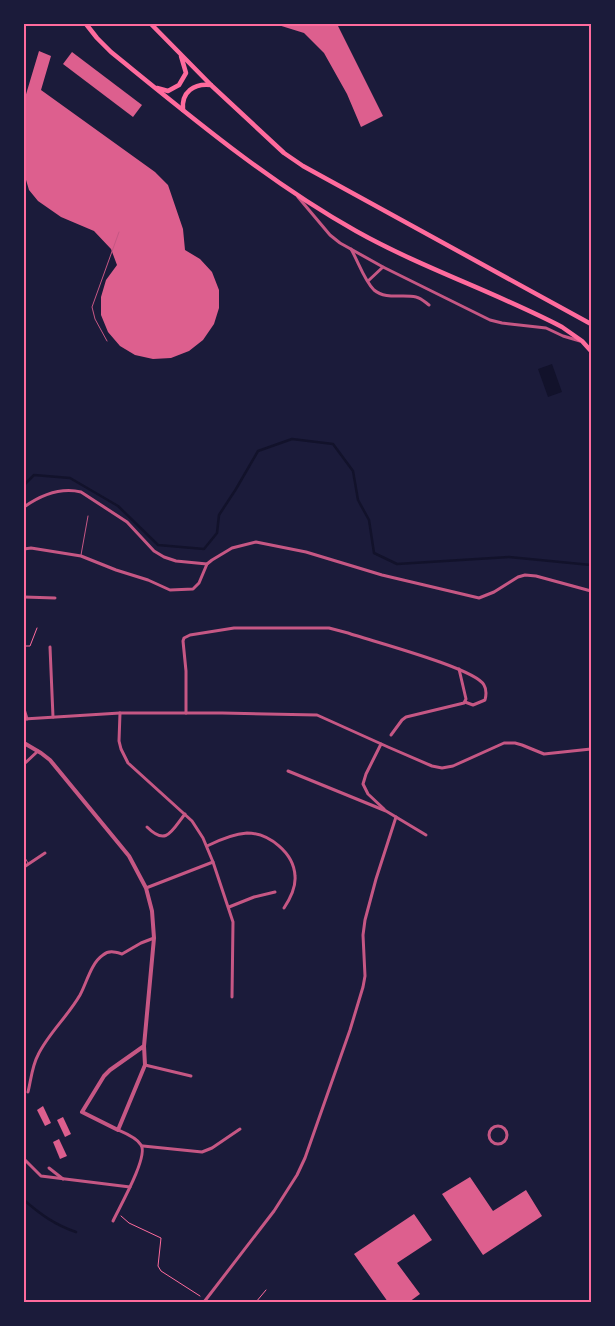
<svg xmlns="http://www.w3.org/2000/svg" width="615" height="1326" viewBox="0 0 615 1326" font-family="Signika,sans-serif">
	<rect width="100%" height="100%" fill="#1b1b3a"/>
	<path fill="#12122b" d="M552 364 562 392 548 397 538 369Z"/>
	<g fill="none" stroke-linecap="round" stroke-linejoin="round">
		<g stroke="#12122b" stroke-width="2.5">
			<path d="M24 485 34 475 70 478 118 506 158 545 204 549 217 533 219 515 236 489 258 451 292 439 333 444 353 471 358 500 369 520 374 553 397 564 509 557 591 565"/>
			<path d="M24 1200C40 1214 55 1225 76 1232"/>
		</g>
	</g>
	<g fill="#dd5f8e">
		<path d="M275 24H337L383 116 361 127 347 94 324 53 304 33Z"/>
		<path d="M39 51 51 56 41 90 155 172 168 185 183 229 185 250 200 259 212 272 219 290V308L214 324 203 340 189 351 171 358 153 359 135 355 120 346 108 332 101 315V297L106 280 117 265 111 249 94 231 61 217 38 201 29 190 24 173V101Z"/>
		<path d="M72 52 142 105 133 117 63 64Z"/>
		<path d="M43 1106 51 1123 45 1126 37 1110Z"/>
		<path d="M63 1117 71 1134 65 1137 57 1120Z"/>
		<path d="M59 1139 67 1156 60 1159 53 1142Z"/>
		<path d="M470 1177 493 1211 526 1190 542 1216 483 1255 442 1194Z"/>
		<path d="M414 1214 432 1240 397 1263 420 1294 409 1302H388L354 1254Z"/>
	</g>
	<g fill="none" stroke-linecap="round" stroke-linejoin="round">
		<g stroke="#ff6b9d" stroke-width="1">
			<path d="M24 646H30L37 628"/>
			<path d="M121 1216 129 1223 161 1238 158 1266 161 1271 200 1296"/>
			<path d="M211 1301 217 1302"/>
			<path d="M256 1302 266 1290"/>
		</g>
		<g stroke="#c65784" stroke-width="1">
			<path d="M107 341 95 319 92 307 119 232"/>
			<path d="M81 555 88 516"/>
			<path d="M24 856 28 863"/>
		</g>
		<g stroke="#c65784" stroke-width="3">
			<path d="M298 197 330 235 340 243 383 267 490 320 502 323 546 328 563 336 580 341"/>
			<path d="M351 249C358 261 364 280 374 290 386 300 402 294 416 297 421 298 425 302 429 305"/>
			<path d="M368 281 383 267"/>
			<path d="M24 507C41 495 60 487 81 492L127 522 154 551 164 557 176 561 207 564"/>
			<path d="M24 549 31 548 81 556 116 570 148 580 170 590 193 589 199 583 207 564 212 560 232 548 256 542 306 552 382 575 479 598 494 592 518 577 525 575 536 576 591 591"/>
			<path d="M24 597 55 598"/>
			<path d="M50 647 53 717"/>
			<path d="M24 709 27 719"/>
			<path d="M120 713 119 741 121 749 128 763 192 821 203 838 213 862 233 922 232 997"/>
			<path d="M186 713V671L183 641 184 638 190 635 234 628H329L348 633C371 641 475 668 484 685 487 690 486 696 485 700L473 705 465 702"/>
			<path d="M24 719 120 713H222L317 715 388 747 432 766 442 768 453 766 504 743H515L522 745 544 754 591 749"/>
			<path d="M391 735 402 720 406 717 464 703 466 699 459 669"/>
			<path d="M381 744 366 774 363 784 368 794 384 809"/>
			<path d="M24 764 38 751"/>
			<path d="M288 771 386 811 426 835"/>
			<path d="M147 827C167 847 172 830 185 814"/>
			<path d="M207 846C219 840 233 834 247 833 269 833 294 853 295 876 296 887 290 899 284 908"/>
			<path d="M24 867 45 853"/>
			<path d="M146 888 213 862"/>
			<path d="M229 907 254 897 275 892"/>
			<path d="M145 1065 191 1076"/>
			<path d="M28 1092C31 1080 32 1066 38 1055 48 1034 68 1016 80 995 87 982 91 963 103 955 109 950 115 952 122 954L141 943 154 938"/>
			<circle cx="498" cy="1135" r="9"/>
			<path d="M143 1146 202 1152 212 1148 240 1129"/>
			<path d="M24 1159 41 1176 130 1187"/>
			<path d="M49 1168 63 1179"/>
			<path d="M113 1221C119 1208 149 1156 141 1145 137 1138 125 1133 118 1130"/>
			<path d="M204 1302 274 1211 297 1175 305 1158 350 1030 363 987 365 976 363 935 365 920 376 879 396 817"/>
		</g>
		<path stroke="#c65784" stroke-width="4" d="M24 743 41 753 50 760 129 856 146 888 152 911 154 938 144 1046 145 1065 118 1130 82 1112 104 1076 110 1070 144 1046"/>
		<g stroke="#ff6b9d" stroke-width="4.5">
			<path d="M86 24 97 38 111 52C190 116 267 181 356 231 422 268 495 292 562 327L582 341 591 351"/>
			<path d="M151 24 212 86 284 153 303 166 591 324"/>
			<path d="M157 88 168 91 179 85 186 73 181 56"/>
			<path d="M183 110C181 92 194 83 211 85"/>
		</g>
	</g>
	<rect width="615" height="1326" fill="none" stroke="#1b1b3a" stroke-width="50"/>
	<rect x="25" y="25" width="565" height="1276" fill="none" stroke="#ff6b9d" stroke-width="2"/>
</svg>
